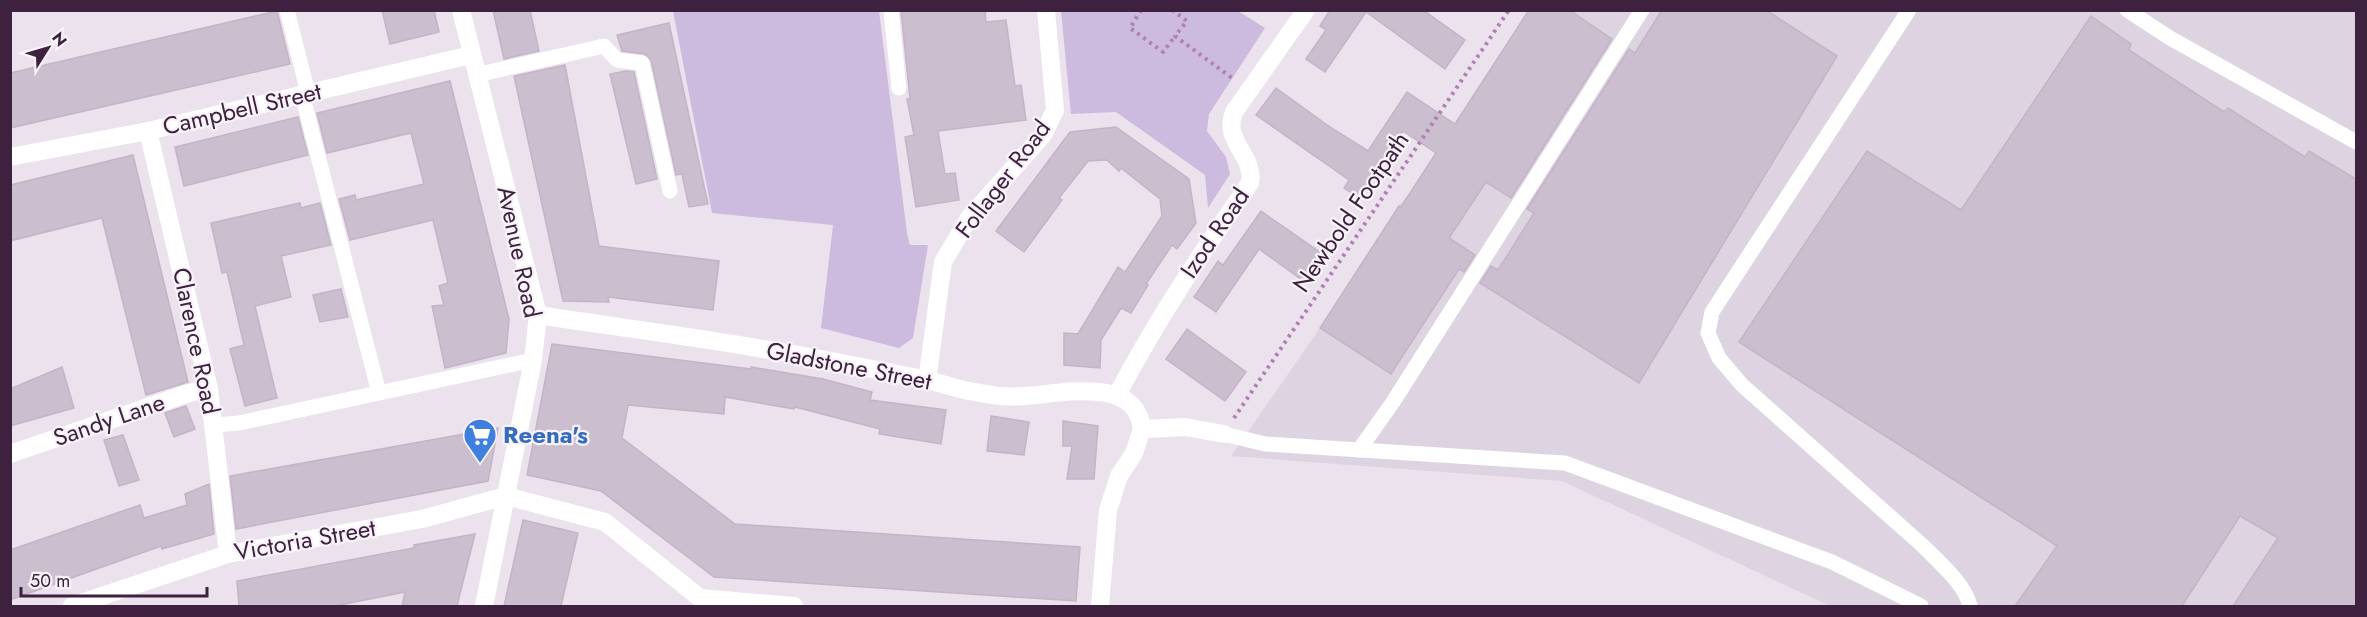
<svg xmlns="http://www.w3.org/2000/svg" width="2367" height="617" viewBox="0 0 2367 617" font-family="Jost,sans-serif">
	<rect width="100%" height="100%" fill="#ebe2ed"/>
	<path fill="#ded3e1" d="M1529 11H2356V606H1830L1562 481 1231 456 1320 328 1399 206 1417 183Z"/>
	<g fill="#cdbadf">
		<path d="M673 11H879L907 233 910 245H928L913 338 899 348 821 328 833 225 712 213Z"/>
		<path d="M1061 11H1238L1265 28 1209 114 1207 131 1226 157 1230 174 1208 208 1205 175 1116 112 1071 114Z"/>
	</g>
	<g fill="#cbbece" stroke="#c4b4c7" stroke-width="1.5">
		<path d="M382 10H434L439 32 390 44Z"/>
		<path d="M493 10H530L539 51 504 59Z"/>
		<path d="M901 10H985L986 22 1006 20 1015 86 1021 85 1026 120 938 131 945 174 955 173 959 200 916 207 905 137 914 135 907 99H910Z"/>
		<path d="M1330 10H1423L1465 40 1445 69 1366 12 1325 72 1306 59 1326 30 1320 26Z"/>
		<path d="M1529 10H1569L1612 39 1511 198 1486 182 1449 238 1475 255 1464 272 1459 269 1391 374 1320 328 1399 206 1401 207 1436 153 1403 131 1359 198 1344 188 1349 180 1256 115 1276 88 1330 127 1368 151 1407 92 1455 124Z"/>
		<path d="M1662 10H1766L1837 56 1639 383 1480 283 1491 266 1498 270 1534 213 1527 209 1629 49 1635 53Z"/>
		<path d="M277 11 290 64 10 128V73Z"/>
		<path d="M2091 16 2131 44 2129 50 2224 112 2228 108 2305 157 2309 151 2356 179V606H2233L2278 538 2240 516 2182 606H2015L2057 546 1739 342 1867 151 1961 210Z"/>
		<path d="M669 23 708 204 689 207 682 174 676 175 651 60 644 54 622 51 617 35Z"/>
		<path d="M565 65 599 246 719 261 713 310 608 297 609 302 563 301 514 76Z"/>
		<path d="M626 71 634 72 657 179 636 184 610 74Z"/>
		<path d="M450 81 509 319 506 353 445 368 432 306 444 305 439 286 448 283 433 220 350 240 339 199 355 195 356 200 424 184 411 133 327 153 317 113Z"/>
		<path d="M298 117 308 155 184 186 175 147Z"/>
		<path d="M1116 127 1189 179 1196 223 1177 249 1172 245 1146 284 1148 285 1131 313 1121 308 1101 340 1100 368 1064 365V333L1078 334 1118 267 1125 272 1162 216 1160 199 1121 168 1119 171 1107 160 1088 161 1059 198 1062 200 1024 252 996 231 1070 132Z"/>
		<path d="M133 155 188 382 146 395 102 218 10 241V185Z"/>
		<path d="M300 203 301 208 320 203 331 245 281 256 291 297 255 306 277 398 245 406 230 349 244 345 227 272 222 273 211 223Z"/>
		<path d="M1261 211 1321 253 1302 280 1259 249 1216 312 1194 297 1218 261 1223 265Z"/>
		<path d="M341 289 348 317 320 322 313 295Z"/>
		<path d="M1187 329 1246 372 1225 401 1166 359Z"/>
		<path d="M552 344 751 369V367L823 379 872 392 870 400 946 410 941 444 879 434 880 429 795 407 794 409 725 397 724 414 628 405 622 438 735 524 1080 547 1076 601 714 577 601 491 527 475Z"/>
		<path d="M62 367 74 408 10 426V389Z"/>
		<path d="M186 406 195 429 174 437 165 413Z"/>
		<path d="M991 416 1029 422 1024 455 987 451Z"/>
		<path d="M1063 421 1098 426 1094 479H1067L1072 446H1063Z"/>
		<path d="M498 428 488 481 236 529 230 476Z"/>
		<path d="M123 435 139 480 119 486 104 440Z"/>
		<path d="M209 484 214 534 162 549 161 546 10 600V550L140 505 144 518 187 505 185 494Z"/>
		<path d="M523 520 578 533 561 606H504Z"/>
		<path d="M475 534 457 606H402L405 592 335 606H239L237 581 414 548V545Z"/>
	</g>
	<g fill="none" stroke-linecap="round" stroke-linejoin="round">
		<g stroke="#ae81b2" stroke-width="4" stroke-dasharray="3 4.5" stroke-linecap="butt">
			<path d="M1141 10 1130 28 1163 52 1175 36"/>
			<path d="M1172 10 1187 21 1175 36 1232 78"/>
			<path d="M1234 418 1509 10"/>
		</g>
		<g stroke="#fff" stroke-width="15">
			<path d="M287 10 308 93"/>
			<path d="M891 10 899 88"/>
			<path d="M1909 10 1712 312 1708 333 1719 358 1742 385 1922 545C1938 561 1965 584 1970 606"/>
			<path d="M2127 10 2170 38 2356 142"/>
			<path d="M476 75 604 46 617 60 642 63 670 191"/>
			<path d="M302 94 379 393"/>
			<path d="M214 425 239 423 533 360"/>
			<path d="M1224 434 1265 444 1565 463 1832 562 1921 606"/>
			<path d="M1359 450 1393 402 1642 10"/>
		</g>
		<g stroke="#fff" stroke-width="18">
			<path d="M461 10 538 315 533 360 484 606"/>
			<path d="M148 131 209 389 228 554"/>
			<path d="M10 157 148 131 471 55"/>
			<path d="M538 315C617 327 697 337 775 351 826 359 877 370 927 380 944 384 962 391 980 393 994 396 1011 397 1025 396 1060 394 1136 375 1142 429"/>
			<path d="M927 381 943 262 969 218 1043 135 1055 110 1046 10"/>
			<path d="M1117 395C1156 321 1202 252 1250 183 1255 155 1222 141 1234 112L1306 10"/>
			<path d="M10 454 189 393 209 389"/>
			<path d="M506 496 605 522 700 598 794 606"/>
			<path d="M72 606 228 554 422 519 506 496"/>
			<path d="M1100 606 1108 510 1119 476 1134 453 1142 429 1185 427 1224 434"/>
		</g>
	</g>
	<defs>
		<g id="supermarket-pin" transform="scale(1.725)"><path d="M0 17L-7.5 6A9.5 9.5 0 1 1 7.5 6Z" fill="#3f7fe0" stroke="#f8f3f9"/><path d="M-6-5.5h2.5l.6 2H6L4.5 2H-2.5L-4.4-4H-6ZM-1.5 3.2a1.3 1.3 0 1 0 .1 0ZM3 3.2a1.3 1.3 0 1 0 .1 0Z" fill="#fff"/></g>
	</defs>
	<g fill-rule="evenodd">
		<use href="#supermarket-pin" x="480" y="435"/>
	</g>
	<g text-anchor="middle" stroke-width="4.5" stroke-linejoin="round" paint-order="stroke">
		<g font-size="24" fill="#3e213f" stroke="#f8f3f9">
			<text transform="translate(242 109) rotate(-13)" y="8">Campbell Street</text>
			<text transform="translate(1003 179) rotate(-53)" y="8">Follager Road</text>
			<text transform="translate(1351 212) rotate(-56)" y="8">Newbold Footpath</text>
			<text transform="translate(1215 233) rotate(-56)" y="8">Izod Road</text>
			<text transform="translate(519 252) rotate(78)" y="8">Avenue Road</text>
			<text transform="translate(196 341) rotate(78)" y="8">Clarence Road</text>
			<text transform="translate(849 366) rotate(11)" y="8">Gladstone Street</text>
			<text transform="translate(109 420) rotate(-19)" y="8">Sandy Lane</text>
			<text transform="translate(305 540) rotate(-10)" y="8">Victoria Street</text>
		</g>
		<g font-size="24" font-weight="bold" fill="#366cbe" stroke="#f8f3f9" text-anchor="start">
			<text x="503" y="443">Reena's</text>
		</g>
	</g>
	<rect width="2367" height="617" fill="none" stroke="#3e213f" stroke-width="24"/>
	<g transform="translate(48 48) rotate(53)" stroke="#f8f3f9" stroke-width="4.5" paint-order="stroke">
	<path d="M0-4.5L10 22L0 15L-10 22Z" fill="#3e213f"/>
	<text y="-9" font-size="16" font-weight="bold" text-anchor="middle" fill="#3e213f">N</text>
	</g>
	<path d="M21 587v9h186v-9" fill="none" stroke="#3e213f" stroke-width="3"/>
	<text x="30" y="587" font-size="18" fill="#3e213f" stroke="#f8f3f9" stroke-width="4.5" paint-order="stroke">50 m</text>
</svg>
